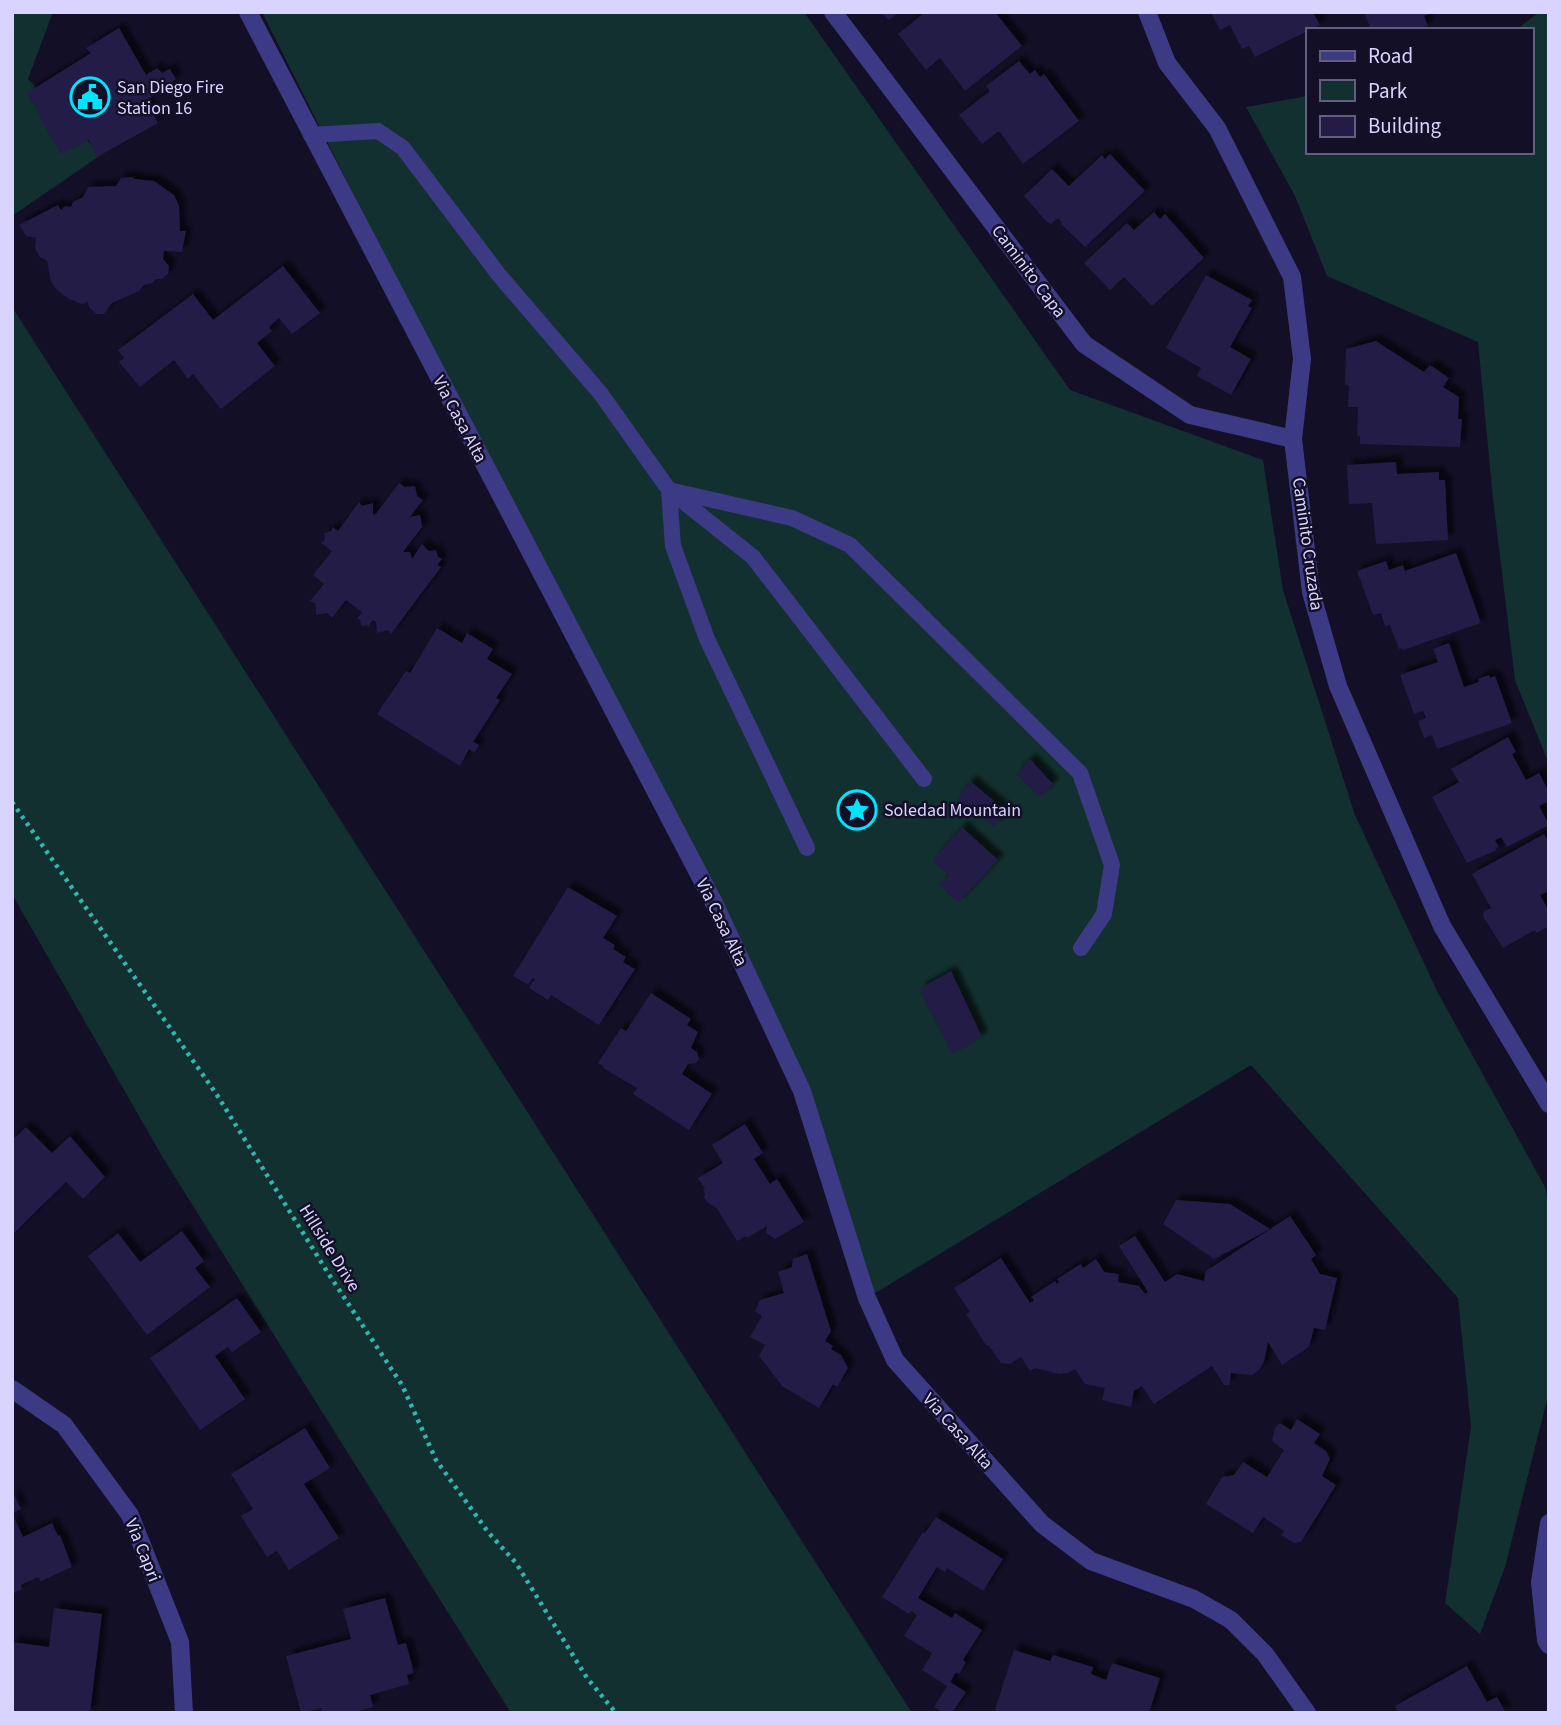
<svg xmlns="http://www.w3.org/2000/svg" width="1561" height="1725" viewBox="0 0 1561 1725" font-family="'Source Sans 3',sans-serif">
	<defs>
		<filter id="shadow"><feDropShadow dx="6" dy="-6" stdDeviation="2" flood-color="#0009"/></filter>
	</defs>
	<rect width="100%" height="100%" fill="#130f26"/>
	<g fill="#12302f">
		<path d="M12 12H53L28 79 101 155 12 216Z"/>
		<path d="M262 12H804L1070 390 1263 460 1283 590 1355 815 1438 993 1545 1187 1549 1205V1392L1505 1567 1480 1634 1445 1603 1471 1427 1458 1298 1251 1065 867 1298 790 1065Z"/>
		<path d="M1539 12H1549V764L1515 680 1493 499 1478 342 1327 276 1295 196 1246 107 1307 96V152H1531V30H1516Z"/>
		<path d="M12 307 912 1713H511L163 1158 12 894Z"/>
	</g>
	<g fill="#241b47" filter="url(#shadow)">
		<path d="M880 12H899L889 20Z"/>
		<path d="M925 12H995L1022 46 965 91 940 58 926 70 898 34Z"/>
		<path d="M1211 12H1313L1320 25 1255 57 1249 46 1242 49 1230 25 1220 30Z"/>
		<path d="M1364 12H1434L1424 16 1428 26 1424 27 1425 30H1371Z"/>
		<path d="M119 28 146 75 157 68 162 73 170 69 176 79 146 101 158 123 97 157 89 140 60 154 27 93 91 53 86 48Z"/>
		<path d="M1019 61 1030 74 1035 70 1040 77 1044 74 1079 121 1023 164 999 131 982 144 959 115 990 91 986 86Z"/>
		<path d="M1110 154 1145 191 1085 247 1061 224 1062 223 1058 218 1051 224 1046 221 1024 196 1052 169 1069 186 1102 155 1105 159Z"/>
		<path d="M132 177 135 179 154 181 174 195 179 206 180 231H186L182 252 164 251 163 259 169 266 168 274 162 279H156L152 283 144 285 139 291 112 303 104 314H96L89 307 88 302 82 304 69 299 57 290 51 282 47 261 40 257 35 248 36 238 26 236 19 225 58 205 61 210 65 206 71 207 73 202 83 197 88 187 116 186 121 178Z"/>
		<path d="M1154 212 1160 219 1165 214 1204 258 1152 306 1124 277 1110 290 1084 263 1127 223 1134 230Z"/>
		<path d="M283 266 320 313 292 334 279 318 269 327 272 331 257 343 275 366 221 409 193 374 188 379 174 360 140 387 119 362 124 358 118 350 193 294 213 320Z"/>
		<path d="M1206 275 1252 300 1248 306 1252 308 1230 347 1251 359 1231 395 1197 376 1201 368 1166 348Z"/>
		<path d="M1376 341 1424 372 1430 365 1449 378 1443 387 1459 397 1458 419H1462L1460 447 1360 444V436H1357L1358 407H1348L1349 386 1345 384 1346 349Z"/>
		<path d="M1396 462 1397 474 1439 472V480H1445L1448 540 1376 544 1372 503 1349 504 1347 465Z"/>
		<path d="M399 483 405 487 415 486 417 496 423 500 410 517 420 515 422 527 403 552H410L412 559 422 544 429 551 436 550 438 557 442 559 437 565 441 567 391 634 388 630 377 633 376 622 373 620 368 627 367 625 361 626 360 619H357L362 612 346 600 332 618 327 613 316 615V604L310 601 324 584 313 575 332 551 321 543 325 540 324 533 331 531 333 527 338 531 359 502 362 506 373 503V514L375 515Z"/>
		<path d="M1456 553 1481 623 1403 650 1402 648 1399 649 1390 625 1385 626 1381 613 1373 615 1357 571 1386 561 1389 570 1403 565 1405 571Z"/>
		<path d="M437 628 462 643 467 633 493 649 487 659 512 674 496 698 500 700 473 742 479 745 474 753 469 749 460 766 377 714 406 671 410 673Z"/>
		<path d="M1449 643 1464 687 1479 682 1478 679 1489 675 1490 678 1495 676 1512 723 1437 749 1432 735 1424 738 1418 721 1426 718 1423 711 1414 714 1400 675 1438 662 1433 649Z"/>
		<path d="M1508 737 1516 752 1512 754 1526 780 1539 773 1549 792V801L1539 806 1549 825 1507 847 1501 837 1495 840 1499 847 1495 848 1497 850 1467 863 1432 797 1459 782 1451 769Z"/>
		<path d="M1030 759 1053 784 1040 797 1016 774Z"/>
		<path d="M970 781 1005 810 995 827 957 799Z"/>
		<path d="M962 827 998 860 958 903 939 885 949 875 932 861Z"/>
		<path d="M1544 834 1549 842V891L1540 895 1549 911V926L1537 933 1535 930 1503 948 1484 918 1483 912 1491 908 1472 874Z"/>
		<path d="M568 887 617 916 603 938 615 945 613 949 626 957 623 962 635 969 599 1025 551 995 548 1000 529 988 535 979 533 978 528 985 513 976Z"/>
		<path d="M951 971 982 1037 952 1054 919 989Z"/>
		<path d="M651 993 691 1019 687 1025 698 1032 691 1048 697 1052 699 1059 696 1063 688 1064 682 1074 712 1094 689 1130 633 1094 637 1088 603 1068 604 1066 598 1063 621 1028 626 1031Z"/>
		<path d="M745 1124 763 1153 754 1159 770 1184 777 1179 804 1222 775 1239 766 1233 767 1226 747 1238 746 1236 737 1241 716 1207 708 1203 704 1197 705 1194 703 1189H705L698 1178 723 1163 712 1145Z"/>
		<path d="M26 1127 52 1153 70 1136 105 1177 83 1199 66 1182 12 1235V1140Z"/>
		<path d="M1176 1200 1230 1204 1270 1229 1214 1259 1163 1224Z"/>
		<path d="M1290 1216 1316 1255 1311 1259 1320 1274 1337 1278 1325 1330 1314 1328 1309 1347 1282 1365 1268 1342 1264 1362 1259 1370 1252 1375 1231 1373 1229 1385H1224L1212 1366 1154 1404 1142 1386 1134 1391 1131 1407 1102 1400 1105 1388 1085 1384 1075 1369 1068 1373 1059 1374 1035 1368 1030 1371 1021 1357 1010 1364 1001 1363 989 1346 986 1345 966 1314 970 1312 954 1288 1001 1258 1030 1303 1034 1300 1031 1297 1055 1281 1057 1284 1059 1282 1057 1279 1081 1264 1083 1268 1096 1259 1104 1272 1119 1274 1118 1282 1139 1286 1145 1294 1148 1292 1119 1246 1135 1236 1165 1282 1177 1274 1204 1281 1206 1271Z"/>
		<path d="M182 1231 204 1261 195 1268 210 1287 147 1335 88 1256 118 1233 140 1262Z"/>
		<path d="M807 1254 831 1331 825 1341 833 1346 831 1349 841 1355 848 1368 837 1387 833 1384 819 1408 782 1386 759 1356 765 1345 750 1337 762 1316 755 1311 760 1300 784 1293 778 1272 792 1267 793 1259Z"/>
		<path d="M237 1298 261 1332 232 1352 228 1347 215 1356 245 1399 200 1430 150 1358Z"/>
		<path d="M1297 1419 1320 1434 1314 1443 1326 1451 1330 1459 1322 1476 1336 1485 1301 1542 1294 1543 1281 1535 1284 1531 1263 1517 1253 1533 1206 1504 1222 1477 1234 1475 1243 1462 1267 1477 1284 1450 1272 1441 1275 1428 1280 1423 1291 1430Z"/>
		<path d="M305 1428 330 1468 304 1484 339 1538 289 1570 277 1551 267 1557 241 1516 253 1509 231 1474Z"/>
		<path d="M12 1490 21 1509 12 1513 23 1537 52 1523 58 1536 60 1535 72 1567 41 1581 38 1577 21 1585 22 1589 12 1594Z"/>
		<path d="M936 1517 1003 1559 983 1591 947 1568 945 1572 937 1567 918 1598 952 1618 955 1613 982 1630 963 1660 966 1662 959 1674 956 1672 950 1682 966 1692 952 1713H943L934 1707 947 1686 922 1670 932 1653 904 1636 917 1615 911 1611 909 1614 882 1597 923 1532 925 1533Z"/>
		<path d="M385 1598 398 1645 406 1643 414 1673 407 1675 409 1684 370 1695 373 1707 352 1713H322L321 1708 301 1713 286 1656 351 1639 343 1609Z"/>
		<path d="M54 1608 102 1614 90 1713H12V1642L49 1647Z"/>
		<path d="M1014 1650 1050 1661 1053 1655 1093 1667 1091 1674 1106 1680 1112 1663 1160 1678 1149 1713H1003L995 1710Z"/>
		<path d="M1467 1666 1487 1702 1497 1697 1506 1713H1398L1395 1706Z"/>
	</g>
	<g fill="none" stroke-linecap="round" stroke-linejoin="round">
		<path stroke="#2fb8b0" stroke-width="4.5" stroke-dasharray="3.5 5" stroke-linecap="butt" d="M12 802 217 1095 328 1273 402 1385 436 1460 488 1532 516 1563 587 1678 616 1713"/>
		<g stroke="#3d3a85" stroke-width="16">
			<path d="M311 135 378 131 403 148 499 275 601 394 669 490 673 546 707 639 807 848"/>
			<path d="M924 779 753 557 669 490 792 518 850 545 1080 773 1112 865 1104 914 1081 948"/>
		</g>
		<g stroke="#3d3a85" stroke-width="18">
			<path d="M248 12 713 901 802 1091 867 1298 895 1360 1042 1524 1091 1561 1194 1599 1231 1620 1265 1654 1307 1713"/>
			<path d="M833 12 1084 344 1190 415 1293 439"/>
			<path d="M1147 12 1167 63 1217 128 1292 277 1302 359 1293 439 1311 592 1338 686 1442 926 1549 1104"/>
			<path d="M1549 1523 1540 1582 1546 1640 1549 1645"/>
		</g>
		<path stroke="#3d3a85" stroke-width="18" d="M12 1389 64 1425 130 1515 180 1642 184 1713"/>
	</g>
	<defs>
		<g id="civic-ring" transform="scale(2.0125)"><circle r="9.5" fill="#130f26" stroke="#00e5ff" stroke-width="1.5"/><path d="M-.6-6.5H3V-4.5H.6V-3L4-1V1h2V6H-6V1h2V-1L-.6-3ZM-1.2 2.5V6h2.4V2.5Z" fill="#00e5ff"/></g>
		<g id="sight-ring" transform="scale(2.0125)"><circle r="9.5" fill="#130f26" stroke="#00e5ff" stroke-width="1.5"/><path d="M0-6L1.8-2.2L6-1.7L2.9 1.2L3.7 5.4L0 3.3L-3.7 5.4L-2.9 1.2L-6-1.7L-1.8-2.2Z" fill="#00e5ff"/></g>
	</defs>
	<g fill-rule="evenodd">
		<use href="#civic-ring" x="90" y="97"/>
		<use href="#sight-ring" x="857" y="810"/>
	</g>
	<g text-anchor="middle" stroke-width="5" stroke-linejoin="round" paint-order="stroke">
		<g font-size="18" fill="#d9d4ff" stroke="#130f26" text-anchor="start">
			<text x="117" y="93">San Diego Fire<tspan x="117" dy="21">Station 16</tspan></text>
			<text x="884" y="816">Soledad Mountain</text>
		</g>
		<g font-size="18" fill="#d9d4ff" stroke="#130f26">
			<text transform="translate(1029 271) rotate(53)" y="6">Caminito Capa</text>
			<text transform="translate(460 419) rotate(62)" y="6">Via Casa Alta</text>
			<text transform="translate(1308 544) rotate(82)" y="6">Caminito Cruzada</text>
			<text transform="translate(722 922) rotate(64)" y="6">Via Casa Alta</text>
			<text transform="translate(330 1248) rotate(58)" y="6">Hillside Drive</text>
			<text transform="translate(958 1431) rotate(48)" y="6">Via Casa Alta</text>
			<text transform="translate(143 1550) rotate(68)" y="6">Via Capri</text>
		</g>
	</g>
	<rect width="1561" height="1725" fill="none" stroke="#d9d4ff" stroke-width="28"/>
	<rect x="1306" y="28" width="228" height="126" fill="#130f26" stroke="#625e7d" stroke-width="2"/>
	<rect x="1320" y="51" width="35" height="10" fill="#3d3a85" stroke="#625e7d" stroke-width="2"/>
	<text x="1368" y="63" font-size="21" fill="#d9d4ff">Road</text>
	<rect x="1320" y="80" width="35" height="21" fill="#12302f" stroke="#625e7d" stroke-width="2"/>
	<text x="1368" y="98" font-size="21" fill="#d9d4ff">Park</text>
	<rect x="1320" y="116" width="35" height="21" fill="#241b47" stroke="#625e7d" stroke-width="2"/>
	<text x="1368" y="133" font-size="21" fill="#d9d4ff">Building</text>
</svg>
